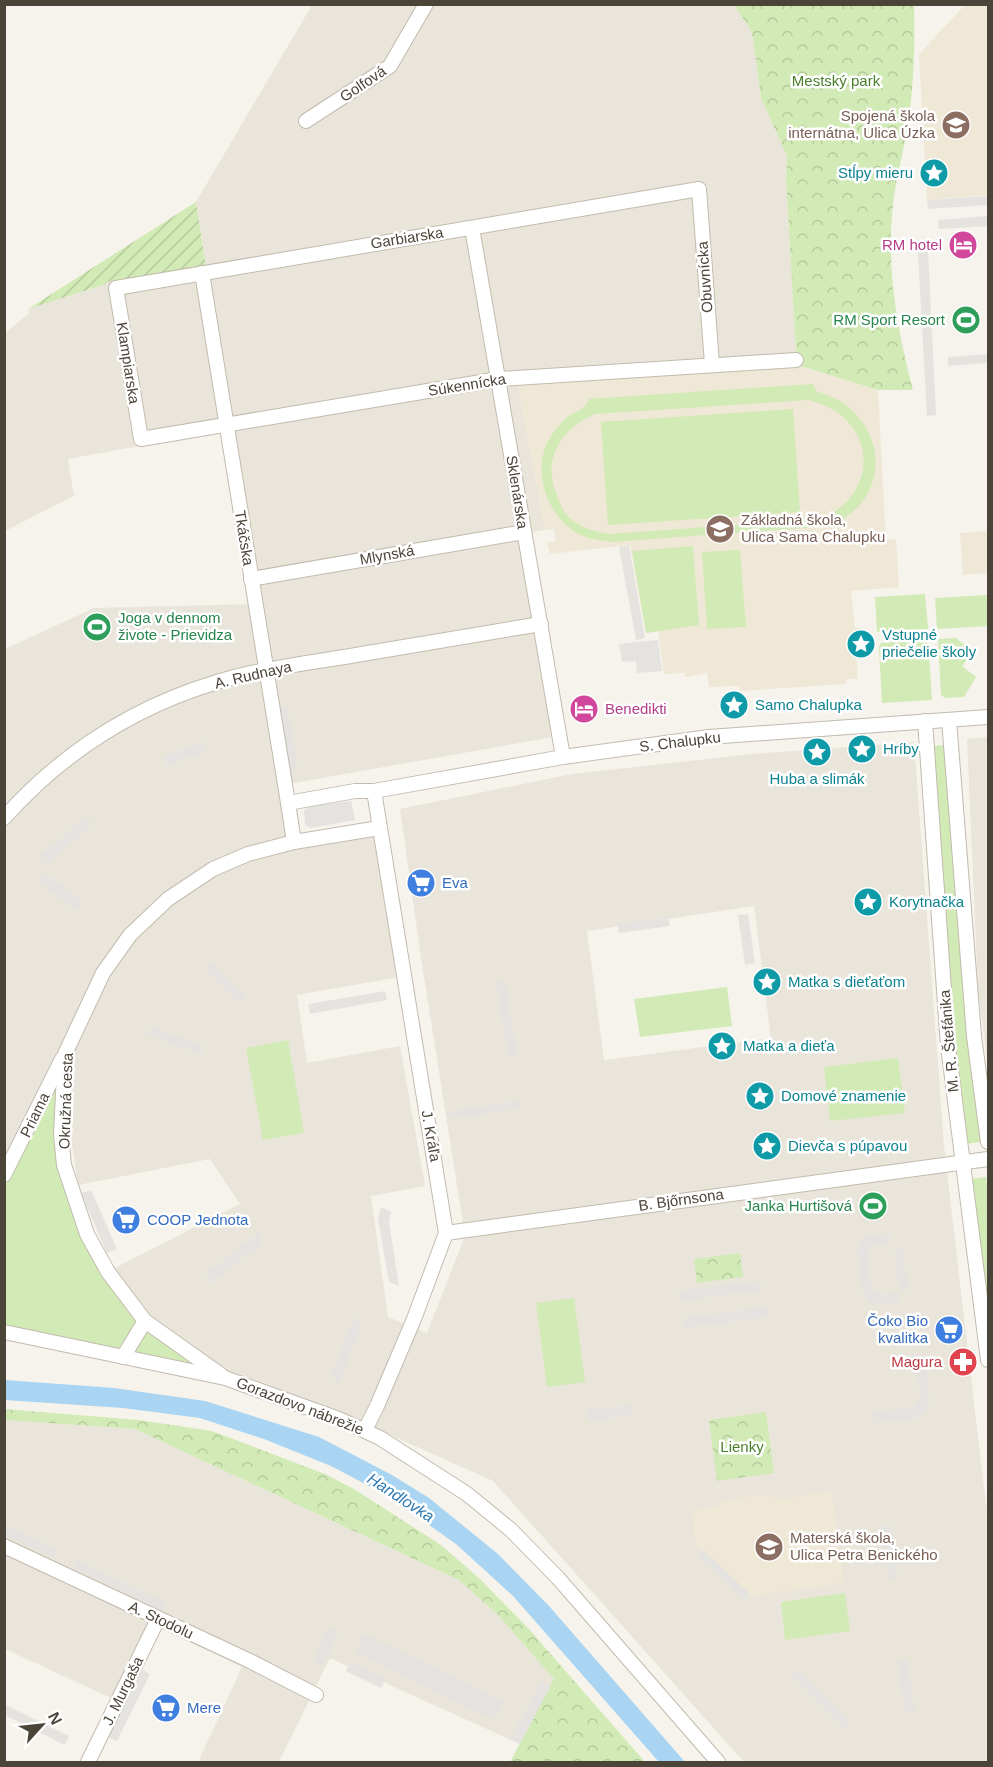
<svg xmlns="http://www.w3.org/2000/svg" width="993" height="1767" viewBox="0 0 993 1767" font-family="Arial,sans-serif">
	<defs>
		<pattern id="park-crowns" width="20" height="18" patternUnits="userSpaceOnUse" patternTransform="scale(1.5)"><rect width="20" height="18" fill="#d2eab5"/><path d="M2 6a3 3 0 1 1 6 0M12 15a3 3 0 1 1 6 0" fill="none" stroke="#b6ca9c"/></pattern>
		<pattern id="garden-furrows" width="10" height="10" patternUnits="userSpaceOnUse" patternTransform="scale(1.5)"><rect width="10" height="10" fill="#d2eab5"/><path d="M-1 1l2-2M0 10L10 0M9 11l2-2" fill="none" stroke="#b6ca9c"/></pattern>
	</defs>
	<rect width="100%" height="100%" fill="#f6f3ec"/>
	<g fill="#eae5da" fill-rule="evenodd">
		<path d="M312 5H734L750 29 753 38 761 98 787 155 786 179 796 352 801 366 518 385 545 530 531 532 565 735 288 784 292 839 212 866 127 941 5 1173V649L94 608 260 604 232 429 68 459 74 496 5 531V333L29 313 28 309 106 284V282L206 266 196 202Z"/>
		<path d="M988 737V1066L978 989 967 739Z"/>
		<path d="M914 742 944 1146 988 1522V1762H744L493 1481 379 1430 233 1379 147 1318 111 1270 240 1204 210 1159 78 1185 71 1137 72 1056 106 983 134 943 170 903 216 872 278 849 375 834 399 977 297 995 307 1063 400 1046 425 1186 371 1196 388 1317 427 1333 465 1236 421 958 400 809 572 774 752 754ZM754 906 771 1038 604 1060 587 931Z"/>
		<path d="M5 1420 135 1429 459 1580 498 1615 554 1679 520 1744 330 1658 279 1762H198L242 1667 151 1624 113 1699 5 1649Z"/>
	</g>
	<g fill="#efe8d6">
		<path d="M965 5H988V195L927 200 919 54Z"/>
		<path d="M801 366 878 390 886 540 896 539 899 587 851 591 855 628H860L862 650 856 651 858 679H846V684L740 691 739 686 709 687 707 673 685 677V673L664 674 658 631 646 633 630 545 550 554 547 542 556 541 554 529 545 530 518 385Z"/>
		<path d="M988 531V573L963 575 960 533Z"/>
		<path d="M832 1492 844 1583 751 1596 696 1544 692 1510 719 1507V1502L747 1496 775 1495 776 1499Z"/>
	</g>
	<g fill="#d2eab5" fill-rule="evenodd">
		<path d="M813 384 816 391C886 410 899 496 830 526L611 542C601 540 588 539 579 534 545 516 529 465 553 433 557 429 561 423 565 419 574 412 585 410 589 399ZM808 400C874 414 885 491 821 519L609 534C595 531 580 528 570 518 563 511 559 502 556 493 542 458 562 428 595 414Z"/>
		<path d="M793 409 800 512 608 525 601 422Z"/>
		<path d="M693 546 699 625 646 633 632 551Z"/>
		<path d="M740 550 746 627 707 629 702 552Z"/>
		<path d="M925 594 928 629 877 632 875 597Z"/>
		<path d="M987 595 988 626 937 629 935 598Z"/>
		<path d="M956 638 973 652 962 666 976 677 964 697 945 698 941 695 938 639Z"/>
		<path d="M928 639 932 700 882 703 879 647 881 643Z"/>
		<path d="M946 745C954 878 964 1010 981 1142L966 1144 954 1044 934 746Z"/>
		<path d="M727 987 732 1026 640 1037 634 999Z"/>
		<path d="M288 1040 304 1133 263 1140 246 1048Z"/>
		<path d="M898 1058 905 1113 830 1121 824 1067Z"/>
		<path d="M62 1065 64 1135 73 1195 86 1234 143 1321 227 1379 5 1331 4 1179Z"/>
		<path d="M986 1177 988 1197V1311L971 1179Z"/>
		<path d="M574 1298 585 1382 547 1387 536 1303Z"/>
		<path d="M845 1593 850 1631 785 1640 781 1602Z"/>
	</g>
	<g fill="url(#park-crowns)">
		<path d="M734 5H914C915 44 914 84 908 124 904 151 896 177 893 205 886 268 897 329 913 390H878L801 366 796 352 786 179 787 156 761 98 753 38 750 29Z"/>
		<path d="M740 1253 743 1277 697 1283 694 1259Z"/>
		<path d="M4 1409 139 1420 212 1431 325 1474 354 1489 441 1545 480 1579 528 1628 645 1762H510L554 1679 498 1615 459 1580 135 1429 5 1420Z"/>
		<path d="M766 1412 774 1473 717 1481 709 1420Z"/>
	</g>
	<path fill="url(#garden-furrows)" d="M196 202 206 266 106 282V284L28 309Z"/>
	<g fill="#e5e3e0">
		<path d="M988 196V205L928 209 927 200Z"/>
		<path d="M988 216V226L939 229 938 220Z"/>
		<path d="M928 251 936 415 927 416 918 252Z"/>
		<path d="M988 354V363L948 366V357Z"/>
		<path d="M629 545 645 638 636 640 619 547Z"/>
		<path d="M658 640 662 671 637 673 636 661 622 662 619 644Z"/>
		<path d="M288 707 298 770 287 772 277 709Z"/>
		<path d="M204 741 208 750 167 766 163 757Z"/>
		<path d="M351 801 355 820 311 828 305 825 304 810 311 806Z"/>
		<path d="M86 816 93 824 46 865 39 857Z"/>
		<path d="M44 872 82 902 76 911 37 880Z"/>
		<path d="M748 914 755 963 745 965 738 915Z"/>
		<path d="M668 917 670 926 619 933 618 924Z"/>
		<path d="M211 963 245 996 239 1002 205 969Z"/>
		<path d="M505 981 517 1054 508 1055 496 982Z"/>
		<path d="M385 991 387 1000 310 1014 308 1004Z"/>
		<path d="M150 1027 204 1046 201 1054 147 1035Z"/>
		<path d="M518 1101 523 1108 452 1119 447 1112Z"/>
		<path d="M91 1190 117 1249 107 1253 81 1193Z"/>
		<path d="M381 1207 391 1212 389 1222 399 1286 389 1282 378 1218Z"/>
		<path d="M259 1233 261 1244 208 1285 206 1273Z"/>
		<path d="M889 1233 891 1242 872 1245 867 1252 872 1290 879 1295 898 1293 899 1302 878 1305 869 1302 863 1294 857 1250 861 1242 867 1236Z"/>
		<path d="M903 1247 908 1290 899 1291 894 1249Z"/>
		<path d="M761 1281 762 1290 679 1301 678 1291Z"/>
		<path d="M766 1307 767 1317 684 1328 683 1318Z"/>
		<path d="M355 1316 362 1323 339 1383 331 1376Z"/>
		<path d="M912 1354 918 1355 923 1360 926 1368 930 1401 928 1409 922 1415 916 1418 874 1423 873 1412 914 1407 918 1404 920 1397 917 1369 909 1363Z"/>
		<path d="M631 1405 632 1415 588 1421 586 1410Z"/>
		<path d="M5 1524 56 1549 52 1558 5 1535Z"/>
		<path d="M892 1525 898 1578 888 1579 881 1527Z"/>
		<path d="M703 1550 750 1594 744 1600 697 1556Z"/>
		<path d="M78 1560 167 1603 163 1611 74 1568Z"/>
		<path d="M329 1628 339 1633 323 1666 313 1662Z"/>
		<path d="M364 1634 504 1702 495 1720 356 1652Z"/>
		<path d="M908 1659 915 1712 905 1713 898 1661Z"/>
		<path d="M351 1661 386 1679 381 1688 346 1671Z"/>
		<path d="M140 1669 150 1674 117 1741 107 1737Z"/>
		<path d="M798 1669 851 1722 844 1729 791 1676Z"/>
		<path d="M541 1682 550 1687 520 1744 510 1739Z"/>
		<path d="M4 1704 69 1736 65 1745 5 1715Z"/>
	</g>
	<path fill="#a9d4f2" d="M5 1380 114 1388 205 1401 319 1437 392 1475 429 1498 498 1554 549 1606 685 1762H659L513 1596 456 1544 388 1496 331 1466 264 1439 200 1418 123 1408 5 1400Z"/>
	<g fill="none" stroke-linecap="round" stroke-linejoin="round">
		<g stroke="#c2bbae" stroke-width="16">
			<g id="minor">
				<path d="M306 121 390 66 426 4"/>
				<path d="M472 228 563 757"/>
				<path d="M202 273 288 803"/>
				<path d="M712 364 699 189 116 288 141 439 499 379 796 360"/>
				<path d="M251 579 524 532"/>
				<path d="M949 720 974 1036 988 1142"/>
				<path d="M925 721 948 1046 988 1360"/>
				<path d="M4 818C62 753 134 707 217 682 262 668 310 663 356 655 417 645 479 634 541 624"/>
				<path d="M294 842 288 803 355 791H374L563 757 709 737 988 717"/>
				<path d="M4 1175 62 1059"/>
				<path d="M446 1233 988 1159"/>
				<path d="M4 1332 225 1378 339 1419 380 1438 467 1494 511 1530 558 1578 718 1762"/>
				<path d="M123 1357 145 1321"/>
				<path d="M221 1375 145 1321 108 1272 87 1234 64 1165 61 1134 65 1054 103 973 130 935 168 899 213 869 248 854 294 842 379 828"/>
				<path d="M365 1430 377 1406 414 1319 446 1233 374 791"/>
				<path d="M4 1546 250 1661 316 1695"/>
				<path d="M88 1762 158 1619"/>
			</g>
		</g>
		<use href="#minor" stroke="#fff" stroke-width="14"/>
	</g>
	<defs>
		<g id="school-disc" transform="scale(1.5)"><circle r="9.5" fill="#8d6e63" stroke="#fff"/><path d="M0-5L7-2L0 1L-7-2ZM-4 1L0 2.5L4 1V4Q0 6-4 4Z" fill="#fff"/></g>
		<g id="sight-disc" transform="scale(1.5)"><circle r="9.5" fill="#0f9aa8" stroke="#fff"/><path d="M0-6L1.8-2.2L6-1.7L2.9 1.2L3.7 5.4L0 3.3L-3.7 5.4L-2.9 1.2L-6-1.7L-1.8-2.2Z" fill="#fff"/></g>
		<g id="hotel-disc" transform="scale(1.5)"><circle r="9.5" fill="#d1479c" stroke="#fff"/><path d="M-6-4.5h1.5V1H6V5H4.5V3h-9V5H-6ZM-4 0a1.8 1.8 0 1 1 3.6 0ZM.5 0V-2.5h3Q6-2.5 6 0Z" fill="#fff"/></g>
		<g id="stadium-disc" transform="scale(1.5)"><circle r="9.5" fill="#2e9e5b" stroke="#fff"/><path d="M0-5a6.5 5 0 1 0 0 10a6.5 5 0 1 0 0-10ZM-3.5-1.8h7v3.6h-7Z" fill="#fff"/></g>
		<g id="supermarket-disc" transform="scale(1.5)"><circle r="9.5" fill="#3f7fe0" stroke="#fff"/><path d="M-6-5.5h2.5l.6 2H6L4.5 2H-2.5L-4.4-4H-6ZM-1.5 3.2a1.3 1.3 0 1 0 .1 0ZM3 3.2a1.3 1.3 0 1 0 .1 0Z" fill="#fff"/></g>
		<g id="pharmacy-disc" transform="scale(1.5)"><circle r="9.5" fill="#e0444e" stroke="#fff"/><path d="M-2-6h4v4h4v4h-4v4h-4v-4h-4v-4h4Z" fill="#fff"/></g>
	</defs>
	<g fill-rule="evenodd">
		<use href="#school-disc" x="956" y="125"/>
		<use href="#sight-disc" x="934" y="173"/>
		<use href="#hotel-disc" x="963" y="245"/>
		<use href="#stadium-disc" x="966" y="320"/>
		<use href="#school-disc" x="720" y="529"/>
		<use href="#stadium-disc" x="97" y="627"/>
		<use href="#sight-disc" x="861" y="644"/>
		<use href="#sight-disc" x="734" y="705"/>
		<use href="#hotel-disc" x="584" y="709"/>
		<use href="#sight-disc" x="862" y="749"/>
		<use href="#sight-disc" x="817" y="752"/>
		<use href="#supermarket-disc" x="421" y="883"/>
		<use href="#sight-disc" x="868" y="902"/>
		<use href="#sight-disc" x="767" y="982"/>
		<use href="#sight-disc" x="722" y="1046"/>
		<use href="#sight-disc" x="760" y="1096"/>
		<use href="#sight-disc" x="767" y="1146"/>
		<use href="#stadium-disc" x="873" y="1206"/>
		<use href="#supermarket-disc" x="126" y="1220"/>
		<use href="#supermarket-disc" x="949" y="1330"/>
		<use href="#pharmacy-disc" x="963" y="1362"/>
		<use href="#school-disc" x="769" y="1547"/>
		<use href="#supermarket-disc" x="166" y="1708"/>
	</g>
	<g text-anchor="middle" stroke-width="5" stroke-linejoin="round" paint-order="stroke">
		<g font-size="15" fill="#4a7f2a" stroke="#fff">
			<text x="836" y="86">Mestský park</text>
			<text x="742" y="1452">Lienky</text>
		</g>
		<g font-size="15" fill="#4b4439" stroke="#fff">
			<text transform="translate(363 84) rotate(-34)" y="5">Golfová</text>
			<text transform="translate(407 238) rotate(-9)" y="5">Garbiarska</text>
			<text transform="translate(705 277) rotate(-94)" y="5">Obuvnícka</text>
			<text transform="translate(128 363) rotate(81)" y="5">Klampiarska</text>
			<text transform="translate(467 385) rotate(-9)" y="5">Súkennícka</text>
			<text transform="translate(517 492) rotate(81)" y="5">Sklenárska</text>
			<text transform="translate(244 538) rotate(81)" y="5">Tkáčska</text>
			<text transform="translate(387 555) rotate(-10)" y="5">Mlynská</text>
			<text transform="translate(253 675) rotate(-13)" y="5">A. Rudnaya</text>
			<text transform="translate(680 742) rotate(-7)" y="5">S. Chalupku</text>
			<text transform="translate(949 1041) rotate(-95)" y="5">M. R. Štefánika</text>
			<text transform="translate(66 1101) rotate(-88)" y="5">Okružná cesta</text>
			<text transform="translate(35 1115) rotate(-64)" y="5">Priama</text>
			<text transform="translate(431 1136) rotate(80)" y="5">J. Kráľa</text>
			<text transform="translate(681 1200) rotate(-8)" y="5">B. Bjőrnsona</text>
			<text transform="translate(300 1406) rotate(21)" y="5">Gorazdovo nábrežie</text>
			<text transform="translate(161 1620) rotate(25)" y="5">A. Stodolu</text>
			<text transform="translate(123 1691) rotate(-64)" y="5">J. Murgaša</text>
		</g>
		<g font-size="15" fill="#785e54" stroke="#fff" text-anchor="start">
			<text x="935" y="121" text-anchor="end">Spojená škola<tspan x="935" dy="17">internátna, Ulica Úzka</tspan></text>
			<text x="741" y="525">Základná škola,<tspan x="741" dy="17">Ulica Sama Chalupku</tspan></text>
			<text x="790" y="1543">Materská škola,<tspan x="790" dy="17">Ulica Petra Benického</tspan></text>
		</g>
		<g font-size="15" fill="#0d838f" stroke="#fff" text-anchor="start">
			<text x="913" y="178" text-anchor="end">Stĺpy mieru</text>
			<text x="882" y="640">Vstupné<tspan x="882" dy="17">priečelie školy</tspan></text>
			<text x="755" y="710">Samo Chalupka</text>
			<text x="883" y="754">Hríby</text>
			<text x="817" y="784" text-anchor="middle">Huba a slimák</text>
			<text x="889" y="907">Korytnačka</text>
			<text x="788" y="987">Matka s dieťaťom</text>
			<text x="743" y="1051">Matka a dieťa</text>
			<text x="781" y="1101">Domové znamenie</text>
			<text x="788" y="1151">Dievča s púpavou</text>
		</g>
		<g font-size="15" fill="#b23c85" stroke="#fff" text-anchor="end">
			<text x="942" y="250">RM hotel</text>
			<text x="605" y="714" text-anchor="start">Benedikti</text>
		</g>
		<g font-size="15" fill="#27864d" stroke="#fff" text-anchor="end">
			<text x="945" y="325">RM Sport Resort</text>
			<text x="118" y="623" text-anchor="start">Joga v dennom<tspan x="118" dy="17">živote - Prievidza</tspan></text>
			<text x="852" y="1211">Janka Hurtišová</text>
		</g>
		<g font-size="15" fill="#366cbe" stroke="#fff" text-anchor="start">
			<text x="442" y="888">Eva</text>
			<text x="147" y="1225">COOP Jednota</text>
			<text x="928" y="1326" text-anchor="end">Čoko Bio<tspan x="928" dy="17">kvalitka</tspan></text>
			<text x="187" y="1713">Mere</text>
		</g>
		<g font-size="15" fill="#be3a42" stroke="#fff" text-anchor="end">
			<text x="942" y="1367">Magura</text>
		</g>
		<g font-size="16" font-style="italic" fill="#2e7ab2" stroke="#fff">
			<text transform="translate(401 1497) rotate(33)" y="6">Handlovka</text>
		</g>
	</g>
	<rect width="993" height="1767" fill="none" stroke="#4b4439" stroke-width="12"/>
	<g transform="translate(42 1725) rotate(63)" stroke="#ffffff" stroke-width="4.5" paint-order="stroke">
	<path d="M0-4.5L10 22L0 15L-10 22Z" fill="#4b4439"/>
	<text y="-9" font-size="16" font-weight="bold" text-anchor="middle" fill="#4b4439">N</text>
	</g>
</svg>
